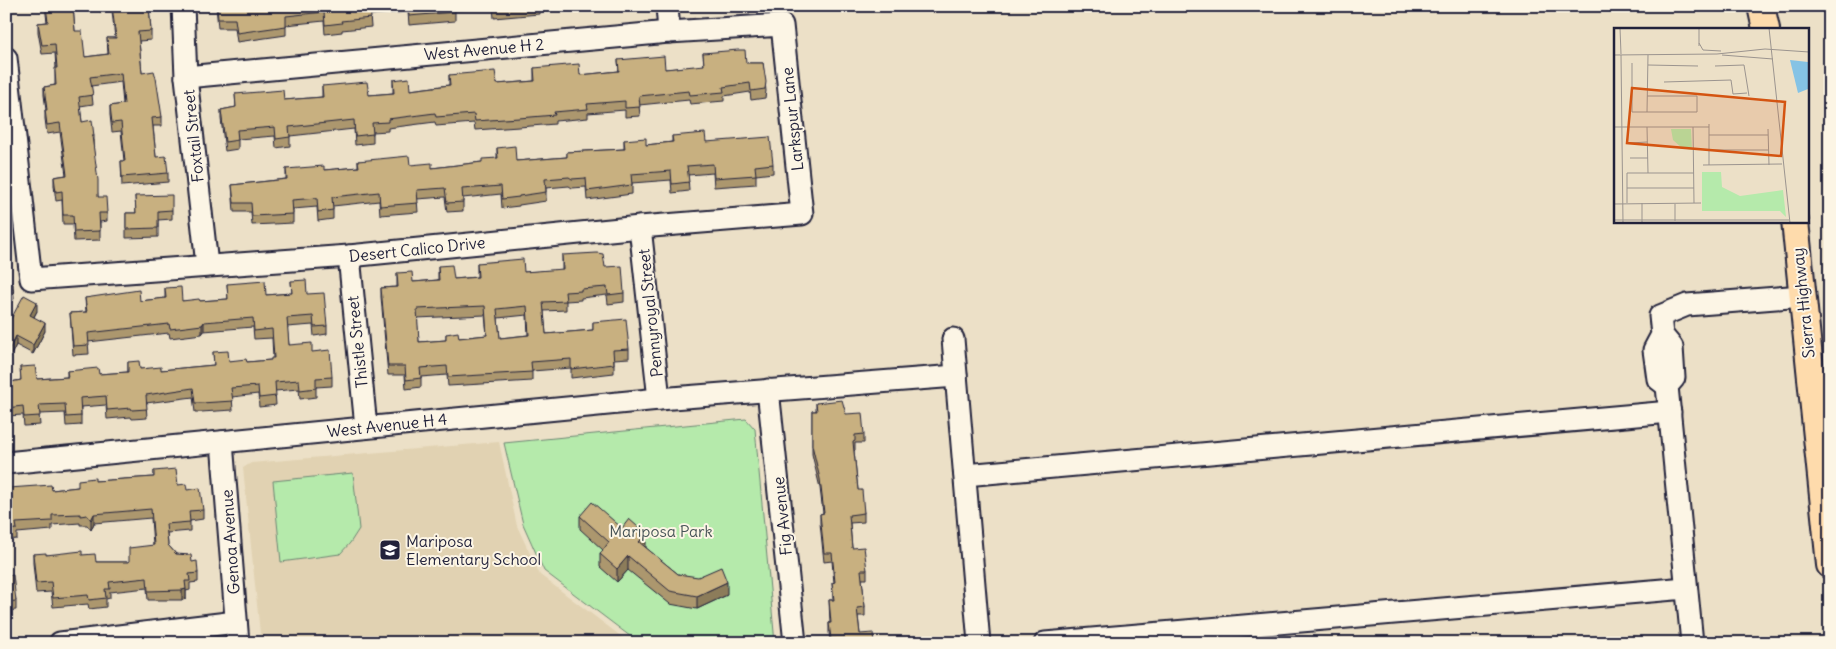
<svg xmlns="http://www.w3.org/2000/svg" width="1836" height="649" viewBox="0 0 1836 649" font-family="Delius,sans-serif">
	<rect width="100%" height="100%" fill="#ece0c7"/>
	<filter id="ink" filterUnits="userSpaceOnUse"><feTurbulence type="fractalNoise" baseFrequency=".02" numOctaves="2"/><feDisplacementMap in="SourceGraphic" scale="10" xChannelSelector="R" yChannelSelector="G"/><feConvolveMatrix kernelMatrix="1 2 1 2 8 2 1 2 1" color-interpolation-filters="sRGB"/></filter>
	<g filter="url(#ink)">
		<path fill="#e1d2b2" d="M499 442 517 526 540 575 630 643H261L243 468 251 463Z"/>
		<g fill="#b5eaab" stroke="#6c8673">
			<path d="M746 419 755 429 775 643H639L544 571 523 524 504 443Z"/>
			<path d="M353 473 359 529 350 543 340 554 281 562 273 481Z"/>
		</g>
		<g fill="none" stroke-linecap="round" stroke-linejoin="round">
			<g stroke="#22223b" stroke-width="25">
				<g id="minor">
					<path d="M183 6 186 77 207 265"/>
					<path d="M667 6 669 32"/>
					<path d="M6 58 31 279 349 256 640 227 802 214 782 25 669 32 186 77"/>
					<path d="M640 227 659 399"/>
					<path d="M349 256 366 427"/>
					<path d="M1662 335 1672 347 1674 378 1667 386 1692 643"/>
					<path d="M953 339 979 643"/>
					<path d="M1667 386 1658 379 1654 350 1662 335 1660 316 1687 305 1803 296"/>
					<path d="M768 390 795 643"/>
					<path d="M222 442 238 643"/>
					<path d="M6 463 659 399 956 376"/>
					<path d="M965 475 1670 412"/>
					<path d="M60 643 236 622"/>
					<path d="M1045 643 1686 588"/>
				</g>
			</g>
			<g stroke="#22223b" stroke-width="30">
				<g id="major">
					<path d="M1761 6 1766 29"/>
					<path d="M1795 221 1830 565"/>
				</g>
			</g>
			<use href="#minor" stroke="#fcf5e5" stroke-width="21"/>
			<use href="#major" stroke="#fedbac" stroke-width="26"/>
		</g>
		<g fill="#ac976e" stroke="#22223b" fill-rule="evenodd">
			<path d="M45 6H73L75 31 85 57 108 54 107 38H115L112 11 100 12 99 6H149L151 31V40L139 41 142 73 162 117V126H153L156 157 168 173V182L122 186 121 161H124L121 131 112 132 110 115V106L123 104 121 82 91 86 93 104 80 106 82 122 94 136V145H93L98 197 107 213V221L100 222V240L74 241 73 224H63L62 200 56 201 54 186V177L66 175 60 132 47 134 45 119V110H46L44 95V87L55 85V71L56 68 55 53 42 54 38 32V23L47 22Z"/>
			<path d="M216 6H539V14L494 18 493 7 455 11V21L409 25 408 12 370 15 371 27 342 30V32L325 34 324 21 286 25V35L237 42 235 28H218Z"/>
			<path d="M578 6H621V7L578 10Z"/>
			<path d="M703 53 746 63H763L766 91 765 98 751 100 750 92 724 96V101L690 104 689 100 639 105 640 116 625 117V110L588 113V118L555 121V124L519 127 475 130 474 123 436 126 435 122 388 128V131L373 132V143L355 145 354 129 290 136V146L276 148 275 136 238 139V149L225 151 221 119V110L236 107 235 94 284 100 322 97V86L369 95 393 93V80L410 90 449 85V75L497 84 534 81V68L580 75 619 71 618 60 665 69 704 66Z"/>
			<path d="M672 136 706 142 773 164V173L756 175V184L714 187 713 173 688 175 689 191 672 193 671 180 632 183V194L587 200 586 187 572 188 569 186 546 188V201L519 205V206L502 208 501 194 463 198V211L447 212 445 197 417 199 418 212 380 215 379 201 333 206V219L318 221 317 207 293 209V223L252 225 251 212H234L232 185 286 179V169L324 170 358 167V161L410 165 432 168 482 162 497 158V148L516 161 567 157V152L624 149V140L646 145 672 142Z"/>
			<path d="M135 196 172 210V219L158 220V237L126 238V213H136Z"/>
			<path d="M562 255 605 267 624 293V302L608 304 607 295 581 298V300L566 301V310L544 311 546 334 593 330V322L629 349V358L614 359V373L571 378V368L532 371V381L448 386 447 375 421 377V387L406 389 405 375H388L381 297V288L397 287V273L413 282 438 280V266L454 279 477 277V263L524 272 562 270ZM485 315 487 335 459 338 446 334V340L419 342 417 318ZM527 315 528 335 500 338 498 318Z"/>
			<path d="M291 281 307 294 327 326V334L314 336 313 325 287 327 289 345 312 352 332 377V386L316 387V397L300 399 299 389 275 391 276 405 259 407 258 394 232 397 233 410 201 412H195L193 397 146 403 147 418 132 419 131 417 107 419 106 405 81 407V425L66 426 65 413 39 414 40 425 24 426 23 415 6 416V383L21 380 20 367 37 379 67 377V371L99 374 128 372V362L140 369 161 370 214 365 213 352 229 361 247 362 271 360 273 358 272 338 254 339 253 327 204 331 202 334 170 338 169 333 88 342 89 354 73 355 70 313 86 312 85 298 140 301 165 298V288L182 301H200L228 299 227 284 266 295 292 293Z"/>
			<path d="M37 311 34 317 45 331 33 354 16 345 10 357 6 355V328Z"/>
			<path d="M816 403 846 414 864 434V443H855V450L854 451 858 490 864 513V522L850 523 852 548 867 570V579H862L865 607V616H858L860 634 874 643H830L829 632V623H830L829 600H833L832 583H834L832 561 824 562 820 523V514L823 513 820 488 812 454V411H816Z"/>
			<path d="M154 471 187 490 203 510V519L190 521V531L167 533 168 545 176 554 192 562 198 573V582L190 583V590L186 591V599L182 600H148L147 588 110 592V598L106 599V607L89 609 88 604 53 607 51 592 36 593 33 563V554L46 555H82L96 562H129L153 545 151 518 94 523 91 530 87 525H80V523L52 525V530L17 533V539L6 540V486L9 488 52 490 78 487 95 481 154 477Z"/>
			<path d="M580 516 622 528 646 547V548L678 574 727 595 697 609 670 604 628 570 617 582 600 567V554L603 550 580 529Z"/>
			<path d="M6 576 16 601V610L6 611Z"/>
		</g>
		<g fill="#8c7b5a" stroke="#22223b">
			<path d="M13 284 14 299 6 308V299L9 288Z"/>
			<path d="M37 302V311L30 324V315Z"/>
			<path d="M204 322V331L202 334V325Z"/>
			<path d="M45 323V331L33 354V345Z"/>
			<path d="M16 336V345L10 357V348Z"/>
			<path d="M94 514V523L91 530V520Z"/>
			<path d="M646 534V547L639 556V542Z"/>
			<path d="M628 556V570L617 582V569Z"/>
			<path d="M727 582V595L697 609V596Z"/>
			<path d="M186 589V599L182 600V590Z"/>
		</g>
		<g fill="#c8b080" stroke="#22223b" fill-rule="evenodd">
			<path d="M46 6H73L75 31H82L85 57 109 54 107 38H116L112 6H149L151 31 138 32 142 73 154 71 156 78 162 117 152 118 156 157 166 156 168 173 122 177 121 161H125L121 122 112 123 110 106 124 104 121 73 90 77 93 95 79 97 82 122 92 120 94 136H92L98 180V197H106L107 213H99L100 231 74 232 73 215H63L62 191 56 192 54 177 67 175 60 123 47 125 45 110H47L44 87 56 85 55 71V68H57L55 44 42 45 38 23 48 22Z"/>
			<path d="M217 6H370L371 18 341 21 342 23 325 25 324 12 286 16V26L237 33 235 19H218Z"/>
			<path d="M408 6H454L455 12 409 16Z"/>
			<path d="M494 6H526L494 9Z"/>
			<path d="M738 50H745L746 63H763L766 82 765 89 751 91 750 83 723 87 724 92 690 95 689 91 639 96 640 107 625 108V101L587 104 588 109 554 112 555 115 519 118 475 121 474 114 436 117 435 113 388 119V122L372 123 373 134 355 136 354 120 289 127 290 137 276 139 275 127 237 130 238 140 225 142 221 110 236 107 235 94 283 90 284 100 323 97 322 86 367 82 369 95 394 93 393 80 409 78 410 90 450 85 449 75 495 71 497 84 535 81 534 68 579 64 580 75 619 71 618 60 664 56 665 69 704 65 703 53Z"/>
			<path d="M705 133 706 142 770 137 773 164 755 166 756 175 714 178 713 164 687 166 689 182 672 184 671 171 631 174 632 185 587 191 586 178 572 179 569 177 545 179 546 192 519 196V197L502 199 501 186 462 189 463 202 447 203 445 188 417 190 418 203 380 206 379 192 332 197 333 210 318 212 317 198 292 200 293 214 252 216 251 203H234L232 185 287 179 286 169 324 166V170L359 167 358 161 409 156 410 165 432 163V168L482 162V159L498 158 497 148 515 146 516 161 567 157V152L625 149 624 140 646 138V145L673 142 672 136Z"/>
			<path d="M172 195V210L158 211V228L126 229V213H136L135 196Z"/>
			<path d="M597 253 603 254 605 267 622 266 624 293 608 295 607 287 581 289V291L565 292 566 301 543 302 546 334 593 330V322L626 319 629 349 613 350 614 364 571 369V359L531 362 532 372 448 377 447 366 420 368 421 378 406 380 405 366H388L381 288 398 287 397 273 412 272 413 282 439 280 438 266 452 265 454 279 478 277 477 263 523 259 524 272 563 269 562 255ZM485 306 487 335 459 338 458 332 446 334V340L419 342 417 309ZM527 306 529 335 500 338 497 309Z"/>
			<path d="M6 278 13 284 9 288 14 290 6 299Z"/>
			<path d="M306 280 307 294 324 293 327 326 314 327 313 316 287 318 289 345 312 343V352L330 350 332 377 316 378V388L300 390 299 380 275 382 276 396 259 398 258 386 231 388 233 401 201 403H195L193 388 146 395 147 409 132 410 131 408 107 410 106 396 80 398 81 416 66 417 65 404 39 405 40 416 24 417 23 406 6 408V383L21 380 20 367 35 366 37 379 68 377 67 371 98 368 99 374 128 372V362L139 361 140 369 161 367V370L214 365 213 352 228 351 229 361 246 359 247 362 271 360V358H274L272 329 254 331 253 318 204 322 202 325 170 329 169 324 88 333 89 345 73 346 70 313 87 312 85 298 139 290 140 301 166 298 165 288 181 287 182 301 199 299 200 301 228 299 227 284 265 281 266 295 292 293 291 281Z"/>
			<path d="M24 295 37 302 30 315 45 323 33 345 16 336 10 348 6 346V328Z"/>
			<path d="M842 400 846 414 862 413 864 434 855 435V441L853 442 858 490H862L864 513 849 515 852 548 864 547 867 570H861L865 607 857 608 860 634 873 633 874 643H837L836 639H831L829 623H831L829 600H834L832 583 835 582 832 553H824L820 514 824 513 820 479 812 445V411H817L816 403Z"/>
			<path d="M176 469 178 485 186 484 187 490 200 488 203 510 189 511 190 522 166 524 168 545 176 554 191 555 192 562 197 561 198 573 189 574 190 581H185L186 589 182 590 148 591 147 578 109 582 110 589H105L106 598 89 600 88 595 53 598 51 582 36 583 33 554 46 553V555L82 551V555L95 554 96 562H129V548L154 545 151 509 94 514 91 520 87 515 80 516V514L52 515V521L16 523 17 529 6 530V486L9 485V488L51 485 52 490 78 487V480L95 478V481L154 477V471Z"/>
			<path d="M592 502 622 528 629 519 646 534 639 542 678 574 698 577 721 567 727 582 697 596 670 591 628 556 617 569 600 554 609 542 580 516Z"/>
			<path d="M13 575 16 601 6 602V576Z"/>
		</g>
	</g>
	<defs>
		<g id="school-square" transform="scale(1.125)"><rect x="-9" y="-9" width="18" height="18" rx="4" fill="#22223b" stroke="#fcf5e5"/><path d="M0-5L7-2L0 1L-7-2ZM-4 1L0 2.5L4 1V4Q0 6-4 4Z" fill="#fff"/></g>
	</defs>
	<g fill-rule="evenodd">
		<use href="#school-square" x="390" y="550"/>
	</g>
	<g text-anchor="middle" stroke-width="4" stroke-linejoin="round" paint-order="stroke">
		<g font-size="16" fill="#22223b" stroke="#fcf5e5">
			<text transform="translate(484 49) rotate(-5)" y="6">West Avenue H 2</text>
			<text transform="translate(792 119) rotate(-96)" y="6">Larkspur Lane</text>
			<text transform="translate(193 136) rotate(-96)" y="6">Foxtail Street</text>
			<text transform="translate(417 249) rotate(-6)" y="6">Desert Calico Drive</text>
			<text transform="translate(1803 303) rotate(-96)" y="6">Sierra Highway</text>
			<text transform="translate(650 313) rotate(-96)" y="6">Pennyroyal Street</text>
			<text transform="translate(357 342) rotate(-96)" y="6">Thistle Street</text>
			<text transform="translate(387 425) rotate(-6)" y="6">West Avenue H 4</text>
			<text transform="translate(782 516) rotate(-96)" y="6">Fig Avenue</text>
			<text transform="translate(230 542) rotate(-94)" y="6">Genoa Avenue</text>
		</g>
		<g font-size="16" fill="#475457" stroke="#fcf5e5">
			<text x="661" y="537">Mariposa Park</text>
		</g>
		<g font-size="16" fill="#22223b" stroke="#fcf5e5" text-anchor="start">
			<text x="406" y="547">Mariposa<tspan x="406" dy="18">Elementary School</tspan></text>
		</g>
	</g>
	<g transform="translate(1614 28)">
		<rect width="195" height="195" fill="#ece0c7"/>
		<path d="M57 101H77L78 122 68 120 59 112ZM88 144H107L108 159 126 168 169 162 172 189 166 183H88Z" fill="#b5eaab"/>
		<path d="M176 32 194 34V61L184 65Z" fill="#85c3e5"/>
		<path fill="none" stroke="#9b948f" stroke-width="1" d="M6 0 7 26M85 0V18M155 0 176 195M85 15 89 22 107 23M0 27 103 26 151 21 195 24M7 27 9 195M108 27 159 31M18 35V84H83V68H33M34 37 84 38M101 38 130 37 135 68M50 54 117 52 119 66 133 65M33 84 34 27M95 96V137M0 99H95M33 99 34 145M79 99 80 175M154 101 155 137M95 107H154M16 115 33 114M95 122H154M16 130H34M89 137 168 136M13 160H80M13 175V145H80M28 175V194M0 176 87 175M0 192H175M61 193V176"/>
		<path fill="#d45411" fill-opacity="0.15" stroke="#d45411" stroke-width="2.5" d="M18 60 171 74 167 128 13 115Z"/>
		<rect width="195" height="195" fill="none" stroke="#22223b" stroke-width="2.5"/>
	</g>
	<rect width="1836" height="649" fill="none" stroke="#fcf5e5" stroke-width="25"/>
	<rect x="12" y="12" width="1811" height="624" fill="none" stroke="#22223b" stroke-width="2" filter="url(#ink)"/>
</svg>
